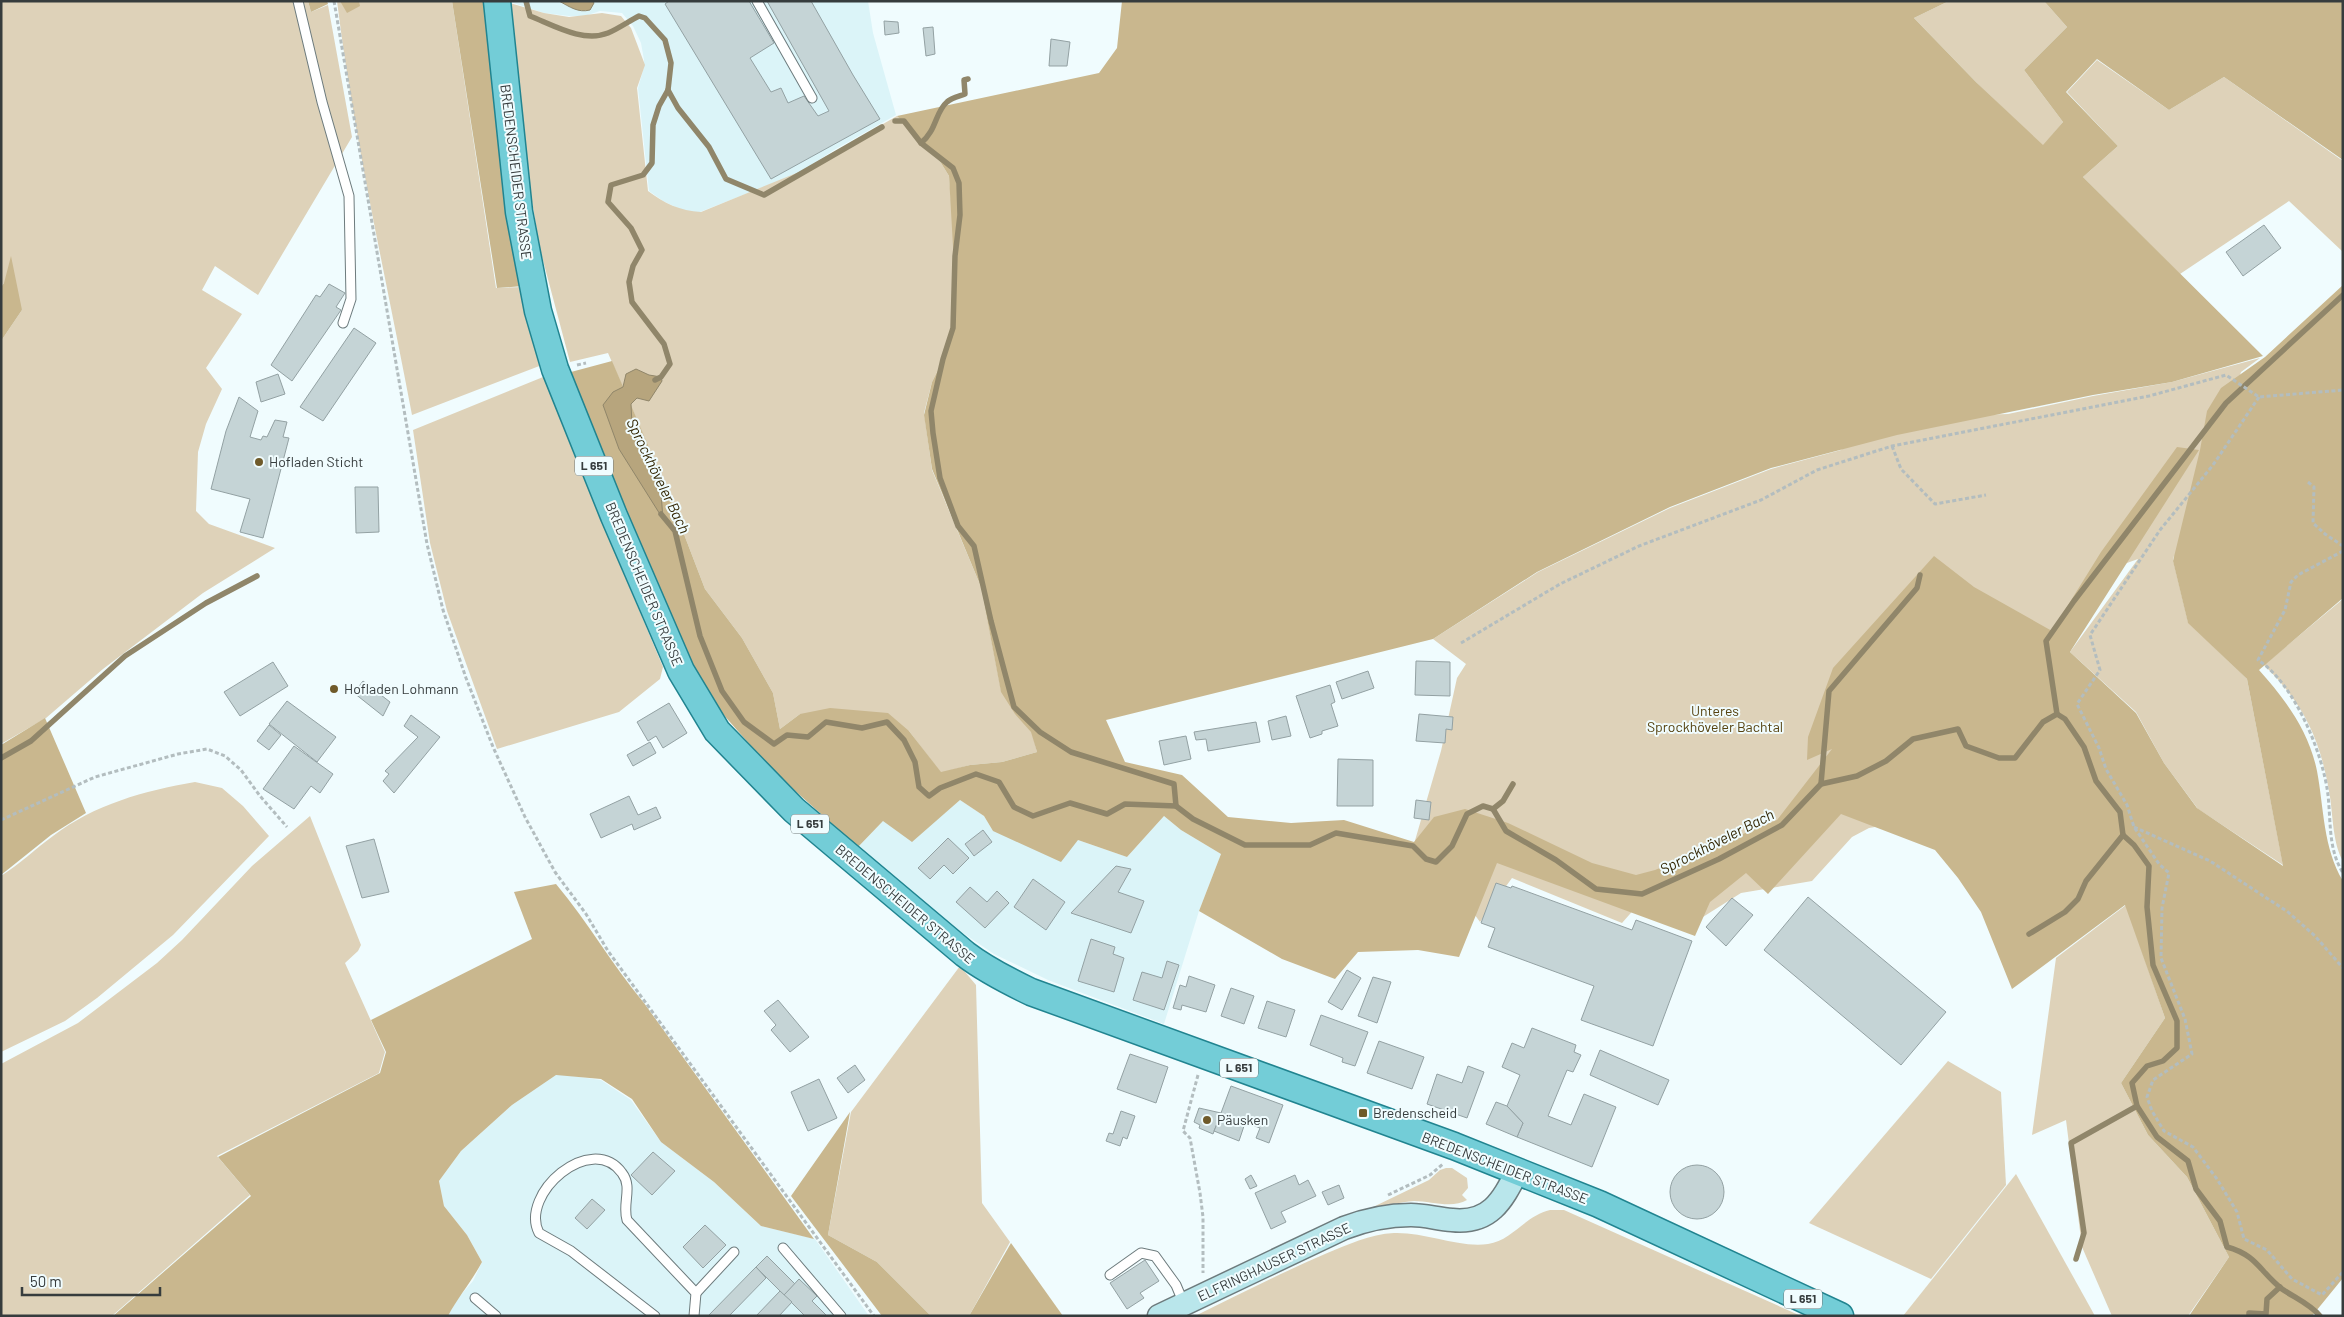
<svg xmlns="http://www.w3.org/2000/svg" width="2344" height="1317" viewBox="0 0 2344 1317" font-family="Barlow,sans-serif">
	<rect width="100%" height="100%" fill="#f0fcfe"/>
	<g fill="#dbf4f8">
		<path d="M507 1H868L873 33 896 115 834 150 799 173 700 212H686L663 201 649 191 638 88 644 67V60L641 43 633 26 622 13 600 11 585 16H569L544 13Z"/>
		<path d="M960 800 984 816 993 831 1078 840 1127 857 1164 816 1181 830 1221 854 1199 911 1164 1024 1048 980 994 954 945 921 858 847 883 821 939 818Z"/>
		<path d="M557 1074 601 1080 631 1100 661 1142 714 1182 761 1226 815 1239 869 1316H448L458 1298 473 1281 482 1262 467 1235 444 1206 439 1181 461 1151 512 1105Z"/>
	</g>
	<g fill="#ded2b9">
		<path d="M1 1H308L311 12 328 5 352 137 258 295 215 266 202 290 242 314 206 368 222 389 206 424 198 452 196 511 209 524 275 548 203 593 103 669 46 718 1 744V341L22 310 4 283 1 287Z"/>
		<path d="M337 1H452L496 288 524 287 542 365 412 415C386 277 354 140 337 1Z"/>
		<path d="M1949 1H2044L2067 27 2024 70 2063 122 2043 146 1976 82 1914 18Z"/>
		<path d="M506 2 544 13 569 17 602 13 621 16 631 28 645 65 637 88 648 191C664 203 680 211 701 212L799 172 897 116 941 163 949 176 954 237 956 299 952 336 945 356 932 382 924 413 932 470 981 587 1001 690 1016 714 1032 732 1037 752 1002 762 970 765 941 773 909 731 800 714 780 729 773 693 742 638 705 589 664 482 608 353 570 362 540 249 515 100Z"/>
		<path d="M2097 60 2169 110 2224 77 2343 161V252L2289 201 2180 274 2083 177 2118 146 2067 92Z"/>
		<path d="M2260 358 2241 372 2183 556H2174L2173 560 2188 622 2247 679 2283 865 2198 809 2164 763 2136 712 2070 652 2138 559 2091 576 2053 631 1887 825 1869 828 1852 837 1812 881 1741 893 1687 927 1637 906 1622 923 1512 878 1480 922 1453 885 1414 844 1441 751 1457 678 1466 664 1433 639 1538 572 1670 508 1771 469 1841 450 1843 447 1979 415 2008 414 2093 396 2172 382Z"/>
		<path d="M548 375 602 522 663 667 660 679 619 712 497 749 447 611 430 543 413 430Z"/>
		<path d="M2343 599V861C2333 844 2333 817 2330 797 2321 741 2305 705 2264 665Z"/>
		<path d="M195 782 222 788 243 806 269 836 173 935 97 998 65 1021 1 1052V876C20 864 35 849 53 836 95 804 144 791 195 782Z"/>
		<path d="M310 816 361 945 358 951 345 963 385 1052 379 1073 217 1156 250 1195 112 1316H1V1064L78 1023 157 963 182 940 252 866Z"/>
		<path d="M2126 905 2165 1018 2121 1083 2148 1135 2187 1177 2229 1257 2188 1316H2112L2082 1247 2066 1120 2032 1135 2056 958Z"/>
		<path d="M960 966 976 985 982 1203 1010 1242 969 1316H931L877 1262 828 1235 851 1112Z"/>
		<path d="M1948 1061 2001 1092 2006 1185 1931 1279 1809 1223Z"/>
		<path d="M1446 1168H1452L1467 1178 1468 1188 1462 1195 1467 1200C1452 1209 1431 1201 1414 1201 1400 1202 1385 1206 1371 1208L1429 1180 1440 1170Z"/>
		<path d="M2016 1174 2095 1316H1903Z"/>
		<path d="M1550 1210H1564L1801 1316H1195C1238 1295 1281 1273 1325 1254 1347 1245 1370 1234 1394 1233 1426 1232 1458 1248 1488 1244 1512 1241 1526 1215 1550 1210Z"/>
	</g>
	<g fill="#c9b78e">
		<path d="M308 1H327L328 4 311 12Z"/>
		<path d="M340 1H359L360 6 347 13Z"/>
		<path d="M452 1H489L523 286 497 288Z"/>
		<path d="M1122 1H1949L1914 18 1976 82 2043 145 2063 122 2024 70 2067 27 2044 1H2343V160L2224 77 2169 110 2097 59 2066 92 2118 146 2083 177 2263 356 2172 382 2093 395 1897 435 1771 468 1670 507 1537 572 1433 639 1106 720 1125 762 1182 775 1228 817 1291 823 1344 820 1414 842 1434 817 1465 809 1508 823 1592 863 1636 875 1655 870 1777 820 1832 749 1807 760 1808 737 1833 668 1934 556 1974 587 2052 631 2101 552 2177 447 2199 450 2070 652 2136 713 2164 763 2197 808 2283 866 2247 679 2188 623 2173 561 2200 450 2207 411 2221 388 2265 357 2343 285V598L2259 670C2285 699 2309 731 2317 771 2324 808 2323 848 2343 881V1278L2312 1316H2189L2229 1257 2187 1177 2148 1135 2121 1083 2165 1018 2125 905 2012 989 1981 912 1958 878 1935 850 1841 814 1768 894 1746 873 1710 902 1695 936 1497 863 1459 957 1418 950 1358 952 1335 979 1282 959 1199 911 1221 854 1181 830 1164 816 1127 857 1078 840 1061 862 993 831 984 816 960 800 912 842 883 821 858 847 774 772 708 697 649 578 598 453 571 372 612 361 664 482 705 589 742 638 773 693 780 729 800 714 830 708 888 713 909 731 941 772 970 765 1002 762 1037 752 1031 732 1015 714 1001 692 981 587 932 469 924 415 932 382 945 356 952 336 956 299 949 176 941 163 897 116 1099 73 1117 48Z"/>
		<path d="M11 256 22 310 1 341V287L4 283Z"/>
		<path d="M45 718 86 813 51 835 1 875V745Z"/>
		<path d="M556 884C588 922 612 965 644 1003L814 1239 761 1226 714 1182 661 1142 632 1099 601 1079 556 1075 512 1105 461 1151 439 1181 444 1206 467 1235 482 1262C472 1281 458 1297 448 1316H113L251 1196 218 1157 380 1073 386 1052 371 1020 532 939 514 892Z"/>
		<path d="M850 1112 828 1235 877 1262 931 1316H882L791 1196Z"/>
		<path d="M1011 1243 1063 1316H969Z"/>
	</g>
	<g fill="#b7a57d" stroke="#90866a">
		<path d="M559 1H593L594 3 590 10C578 13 570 7 559 1Z"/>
		<path d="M636 369 649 375 661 377 662 381 649 401 637 398 631 404 632 426 661 493 663 519 619 449 603 405 613 392 623 387 626 374Z"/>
	</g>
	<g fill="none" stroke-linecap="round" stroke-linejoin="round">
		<g stroke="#90866a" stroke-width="5.5">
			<path d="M526 1 530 16C553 25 583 43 608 33 618 29 629 21 639 16L645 18 665 40 671 63 668 90 659 106 653 125 652 163 643 175 611 185 608 202 631 228 642 250 633 266 629 282 632 302 664 344 670 364 661 377 655 380"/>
			<path d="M668 90 678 108 709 147 726 179 764 195 882 127"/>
			<path d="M895 121H904L921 143 953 168 959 183 960 215 955 256 953 328 943 359 931 411 933 433 940 478 958 526 974 546 991 621 1014 707 1040 732 1071 752 1174 784 1176 806"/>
			<path d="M921 143C937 130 935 112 947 102 951 98 960 96 965 94L964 80 968 79"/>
			<path d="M661 514 675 531 700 636 722 691 744 722 774 744 787 735 808 737 826 722 862 728 887 722 904 740 915 762 919 787 929 796 940 788 976 774 999 782 1014 807 1033 816 1070 803 1107 814 1125 804 1176 806 1193 819 1245 845H1310L1336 833 1413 846 1426 859 1436 862 1452 846 1467 814 1483 806 1493 809 1506 831 1556 860 1596 889 1642 894 1719 859 1782 825 1821 784 1857 776 1886 761 1913 739 1958 729 1966 746 1999 758H2015L2043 722 2057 714 2065 719 2084 747 2096 781 2120 812 2123 835 2134 845 2149 866 2147 907 2153 965 2177 1021V1048L2163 1061 2147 1066 2132 1083 2137 1106 2157 1137 2188 1161 2196 1189 2220 1221 2227 1247C2257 1255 2260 1272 2282 1289 2295 1298 2310 1304 2320 1316"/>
			<path d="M2057 714 2046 641 2074 601 2226 403 2343 295"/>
			<path d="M1 758 31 741 125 656 206 603 257 576"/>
			<path d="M1821 784 1829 691 1917 588 1920 575"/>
			<path d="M1493 809 1503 801 1513 784"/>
			<path d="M2029 934 2065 912 2078 899 2086 881 2123 835"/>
			<path d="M2076 1259 2084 1233 2071 1143 2137 1106"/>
			<path d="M2249 1316V1313L2266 1314 2267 1299 2280 1287"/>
		</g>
	</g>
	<g fill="#c5d4d6" stroke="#93a1a3">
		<path d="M669 1H749L774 43 750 58 771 92 781 88 788 103 804 96 818 116 829 111 767 1H811L853 75 880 119 771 179 665 4Z"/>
		<path d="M884 21 898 22 899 33 885 35Z"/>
		<path d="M933 27 935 54 926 56 923 28Z"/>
		<path d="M1051 39 1070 42 1067 66H1049Z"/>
		<path d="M2264 225 2281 248 2243 276 2226 252Z"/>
		<path d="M329 284 345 293 336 307 341 310 292 381 271 365 316 295 320 297Z"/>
		<path d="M354 328 376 343 323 421 300 407Z"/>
		<path d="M278 374 285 394 261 402 256 382Z"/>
		<path d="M239 397 258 411 250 437 261 440 263 436 267 437 275 420 287 422 283 437 289 438 263 538 240 532 250 499 211 489 226 431Z"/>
		<path d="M355 487H378L379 532 356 533Z"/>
		<path d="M1416 661 1450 662V696L1415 695Z"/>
		<path d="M273 662 288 686 240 716 224 692Z"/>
		<path d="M1368 671 1374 688 1342 699 1336 682Z"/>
		<path d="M363 681 390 702 383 716 354 693Z"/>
		<path d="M1330 685 1335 702 1331 704 1338 726 1322 731V734L1310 738 1296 696Z"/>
		<path d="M287 701 336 737 317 762 269 724Z"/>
		<path d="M669 703 687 733 663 748 656 736 648 741 637 722Z"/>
		<path d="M1419 714 1453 717 1452 730 1446 729 1445 743 1416 741Z"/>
		<path d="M411 715 440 737 394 793 383 781 389 774 385 771 418 737 404 726Z"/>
		<path d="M1286 716 1291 736 1272 740 1268 721Z"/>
		<path d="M1256 722 1260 742 1208 751 1206 739 1196 740 1194 732Z"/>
		<path d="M269 725 281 735 269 750 257 741Z"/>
		<path d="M1186 736 1191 759 1164 765 1159 741Z"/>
		<path d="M650 742 656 753 633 766 627 755Z"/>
		<path d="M294 746 333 774 320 793 311 786 294 809 263 789Z"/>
		<path d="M1338 759 1373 760V806H1337Z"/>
		<path d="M629 796 638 815 656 807 661 818 634 830 632 824 601 838 590 814Z"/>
		<path d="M1416 800 1431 802 1429 820 1414 818Z"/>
		<path d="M983 830 992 842 974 856 965 844Z"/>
		<path d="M948 838 969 858 953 874 944 865 930 879 918 868Z"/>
		<path d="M374 839 389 892 362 898 346 846Z"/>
		<path d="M1116 866 1131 869 1118 892 1144 901 1131 933 1071 913Z"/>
		<path d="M1033 879 1065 902 1046 930 1014 907Z"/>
		<path d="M1496 883 1511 888 1512 886 1632 930 1636 920 1692 941 1653 1046 1581 1020 1594 986 1488 947 1495 928 1481 923Z"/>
		<path d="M970 887 987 902 997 891 1009 903 985 928 956 902Z"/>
		<path d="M1808 897 1946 1012 1901 1065 1764 950Z"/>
		<path d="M1732 898 1753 915 1726 946 1706 927Z"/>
		<path d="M1091 939 1115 947 1113 954 1124 958 1114 992 1078 981Z"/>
		<path d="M1167 961 1179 965 1164 1010 1133 1000 1142 972 1162 978Z"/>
		<path d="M1347 970 1361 978 1342 1010 1328 1002Z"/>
		<path d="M1189 976 1215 985 1206 1012 1182 1005 1181 1010 1173 1008 1180 985 1186 987Z"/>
		<path d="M1373 977 1391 982 1377 1023 1358 1016Z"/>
		<path d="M1231 988 1254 996 1244 1024 1221 1016Z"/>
		<path d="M778 1000 809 1037 790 1052 771 1030 776 1025 764 1011Z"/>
		<path d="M1267 1001 1295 1010 1286 1037 1258 1028Z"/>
		<path d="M1321 1015 1368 1032 1355 1066 1342 1062 1343 1058 1310 1045Z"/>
		<path d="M1532 1028 1576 1045 1574 1052 1581 1055 1573 1072 1567 1070 1548 1116 1571 1125 1584 1094 1616 1107 1592 1167 1517 1137 1523 1123 1507 1106 1520 1075 1502 1067 1512 1043 1524 1048Z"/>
		<path d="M1379 1041 1424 1057 1412 1089 1367 1073Z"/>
		<path d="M1600 1050 1669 1080 1658 1105 1590 1075Z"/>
		<path d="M1130 1054 1168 1067 1156 1103 1117 1089Z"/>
		<path d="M855 1065 865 1080 848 1093 837 1078Z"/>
		<path d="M1468 1066 1484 1072 1467 1118 1427 1104 1437 1074 1462 1083Z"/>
		<path d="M819 1079 837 1118 808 1131 791 1092Z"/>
		<path d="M1231 1086 1283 1105 1269 1143 1256 1138 1260 1128 1221 1113Z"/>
		<path d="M1496 1102 1507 1106 1523 1123 1517 1137 1486 1124Z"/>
		<path d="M1199 1108 1221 1113 1213 1134 1199 1128 1200 1125 1194 1122Z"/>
		<path d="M1121 1111 1135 1116 1127 1139 1123 1137 1120 1146 1106 1141 1109 1133 1113 1134Z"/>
		<path d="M1220 1117 1244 1126 1239 1141 1214 1131Z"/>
		<path d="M653 1152 675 1171 652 1195 631 1175Z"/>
		<circle cx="1697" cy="1192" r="27"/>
		<path d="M1251 1175 1257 1186 1250 1189 1245 1179Z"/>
		<path d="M1295 1175 1299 1185 1308 1180 1316 1196 1281 1212 1286 1222 1271 1229 1255 1193Z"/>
		<path d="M1339 1185 1344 1198 1328 1205 1322 1192Z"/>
		<path d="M592 1199 605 1210 587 1229 575 1218Z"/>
		<path d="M705 1225 726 1245 703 1268 683 1247Z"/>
		<path d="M767 1256 795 1284 784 1295 756 1267Z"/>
		<path d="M1145 1260 1159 1281 1140 1293 1144 1298 1127 1309 1110 1283Z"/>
		<path d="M756 1267 766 1278 729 1316H708Z"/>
		<path d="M799 1279 817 1296 812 1301 827 1316H805L784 1295Z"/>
		<path d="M780 1291 792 1302 779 1316H756Z"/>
	</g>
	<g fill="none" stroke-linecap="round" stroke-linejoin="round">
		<g stroke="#6d7b7d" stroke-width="11">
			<g id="service">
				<path d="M298 1 322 102 349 196 351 299 343 323"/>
				<path d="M757 1 812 98"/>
				<path d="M783 1248 841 1316"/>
				<path d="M1110 1275 1141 1253 1155 1256 1176 1285 1184 1304"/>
				<path d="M696 1293 734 1252"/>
				<path d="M475 1298 496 1316"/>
				<path d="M655 1316 571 1251 539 1233C519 1194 591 1131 622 1173 633 1187 622 1204 627 1220L696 1293 694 1316"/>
			</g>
		</g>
		<g stroke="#6d7b7d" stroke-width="25">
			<path id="secondary" d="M1159 1316 1344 1228C1365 1220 1387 1215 1411 1215 1425 1215 1438 1219 1452 1220 1490 1224 1502 1201 1517 1172"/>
		</g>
		<g stroke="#218490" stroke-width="29">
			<path id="primary" d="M497 1 519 212 538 311 555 369 614 516 681 671 717 731 794 810 965 954C986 970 1008 981 1031 992L1454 1146 1599 1204 1840 1316"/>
		</g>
		<g stroke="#b3bdbf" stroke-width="3" stroke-dasharray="4 2.5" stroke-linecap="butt">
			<path d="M334 1 427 544 443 610 466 678 493 747 525 817 555 872 586 914 608 951 874 1316"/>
			<path d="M577 365 586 363"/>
			<path d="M2259 397 2213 465 2160 530 2090 635 2100 670 2077 704 2099 748 2106 769 2127 805 2134 827 2159 864 2169 873 2162 908 2161 958 2185 1019 2192 1054 2153 1080 2147 1097 2152 1111 2164 1131 2193 1147 2217 1179 2237 1212 2244 1239 2267 1250 2292 1279 2322 1295 2343 1272"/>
			<path d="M1892 446 1901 469 1935 504 1986 495"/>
			<path d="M2308 482 2314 487 2313 523 2325 534 2343 546"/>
			<path d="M2343 551 2298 575 2291 582 2285 610 2258 660C2294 683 2323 753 2328 795 2331 822 2328 849 2343 873"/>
			<path d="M1461 643 1560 584 1639 546 1761 500 1817 470 1892 446 2149 396 2226 375 2259 397 2343 390"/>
			<path d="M1 820 95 777 178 754 207 749 225 756 241 770 260 796 287 827"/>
			<path d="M2134 827 2210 861 2288 912 2315 936 2343 968"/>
			<path d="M1198 1075 1183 1131 1190 1138 1200 1193 1203 1217V1273"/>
			<path d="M1388 1195 1430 1175 1443 1164"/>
		</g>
		<use href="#service" stroke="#fff" stroke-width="9"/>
		<use href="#secondary" stroke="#b9e6eb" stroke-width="22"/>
		<use href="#primary" stroke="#73cdd7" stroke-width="26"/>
	</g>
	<g fill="#6f5a2a" stroke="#f0fcfe" stroke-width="2">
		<circle cx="259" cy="462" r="5"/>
		<circle cx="334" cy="689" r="5"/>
		<rect x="1358" y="1108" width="10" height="10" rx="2.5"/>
		<circle cx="1207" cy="1120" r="5"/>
	</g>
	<g text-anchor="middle" stroke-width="4" stroke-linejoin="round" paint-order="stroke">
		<g fill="#f0fcfe" stroke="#6e7677" stroke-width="1">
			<rect x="575" y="456.5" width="38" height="19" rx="4"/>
			<rect x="791" y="814.5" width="38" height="19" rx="4"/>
			<rect x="1220" y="1058.5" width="38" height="19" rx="4"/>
			<rect x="1784" y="1289.5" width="38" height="19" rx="4"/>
		</g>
		<g font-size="12" font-weight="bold" fill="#363c3d">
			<text x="594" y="470">L 651</text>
			<text x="810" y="828">L 651</text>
			<text x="1239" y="1072">L 651</text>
			<text x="1803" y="1303">L 651</text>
		</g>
		<g font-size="14" fill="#363c3d" stroke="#f0fcfe">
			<text transform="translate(516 172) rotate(83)" y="5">BREDENSCHEIDER STRASSE</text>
			<text transform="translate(644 584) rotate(67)" y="5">BREDENSCHEIDER STRASSE</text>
			<text transform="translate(905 904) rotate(40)" y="5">BREDENSCHEIDER STRASSE</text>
			<text transform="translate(1505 1168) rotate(21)" y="5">BREDENSCHEIDER STRASSE</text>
			<text transform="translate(1274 1262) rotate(-25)" y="5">ELFRINGHAUSER STRASSE</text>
		</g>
		<g font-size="14" fill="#363c3d" stroke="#f0fcfe" text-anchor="start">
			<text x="269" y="467">Hofladen Sticht</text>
			<text x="344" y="694">Hofladen Lohmann</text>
			<text x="1373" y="1118">Bredenscheid</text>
			<text x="1217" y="1125">Päusken</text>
		</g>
		<g font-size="14" fill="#56420f" stroke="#f0fcfe">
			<text x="1715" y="716">Unteres<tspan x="1715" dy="16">Sprockhöveler Bachtal</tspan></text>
		</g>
		<g font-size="15" font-style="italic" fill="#342704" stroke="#f0fcfe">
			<text transform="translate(658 476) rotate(64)" y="5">Sprockhöveler Bach</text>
			<text transform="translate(1717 842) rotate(-27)" y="5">Sprockhöveler Bach</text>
		</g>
	</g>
	<rect width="2344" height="1317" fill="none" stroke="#363c3d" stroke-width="5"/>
	<path d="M22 1287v8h138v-8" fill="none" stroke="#363c3d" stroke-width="2.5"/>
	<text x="30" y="1287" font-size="15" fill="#363c3d" stroke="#f0fcfe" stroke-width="4" paint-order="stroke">50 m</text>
</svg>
